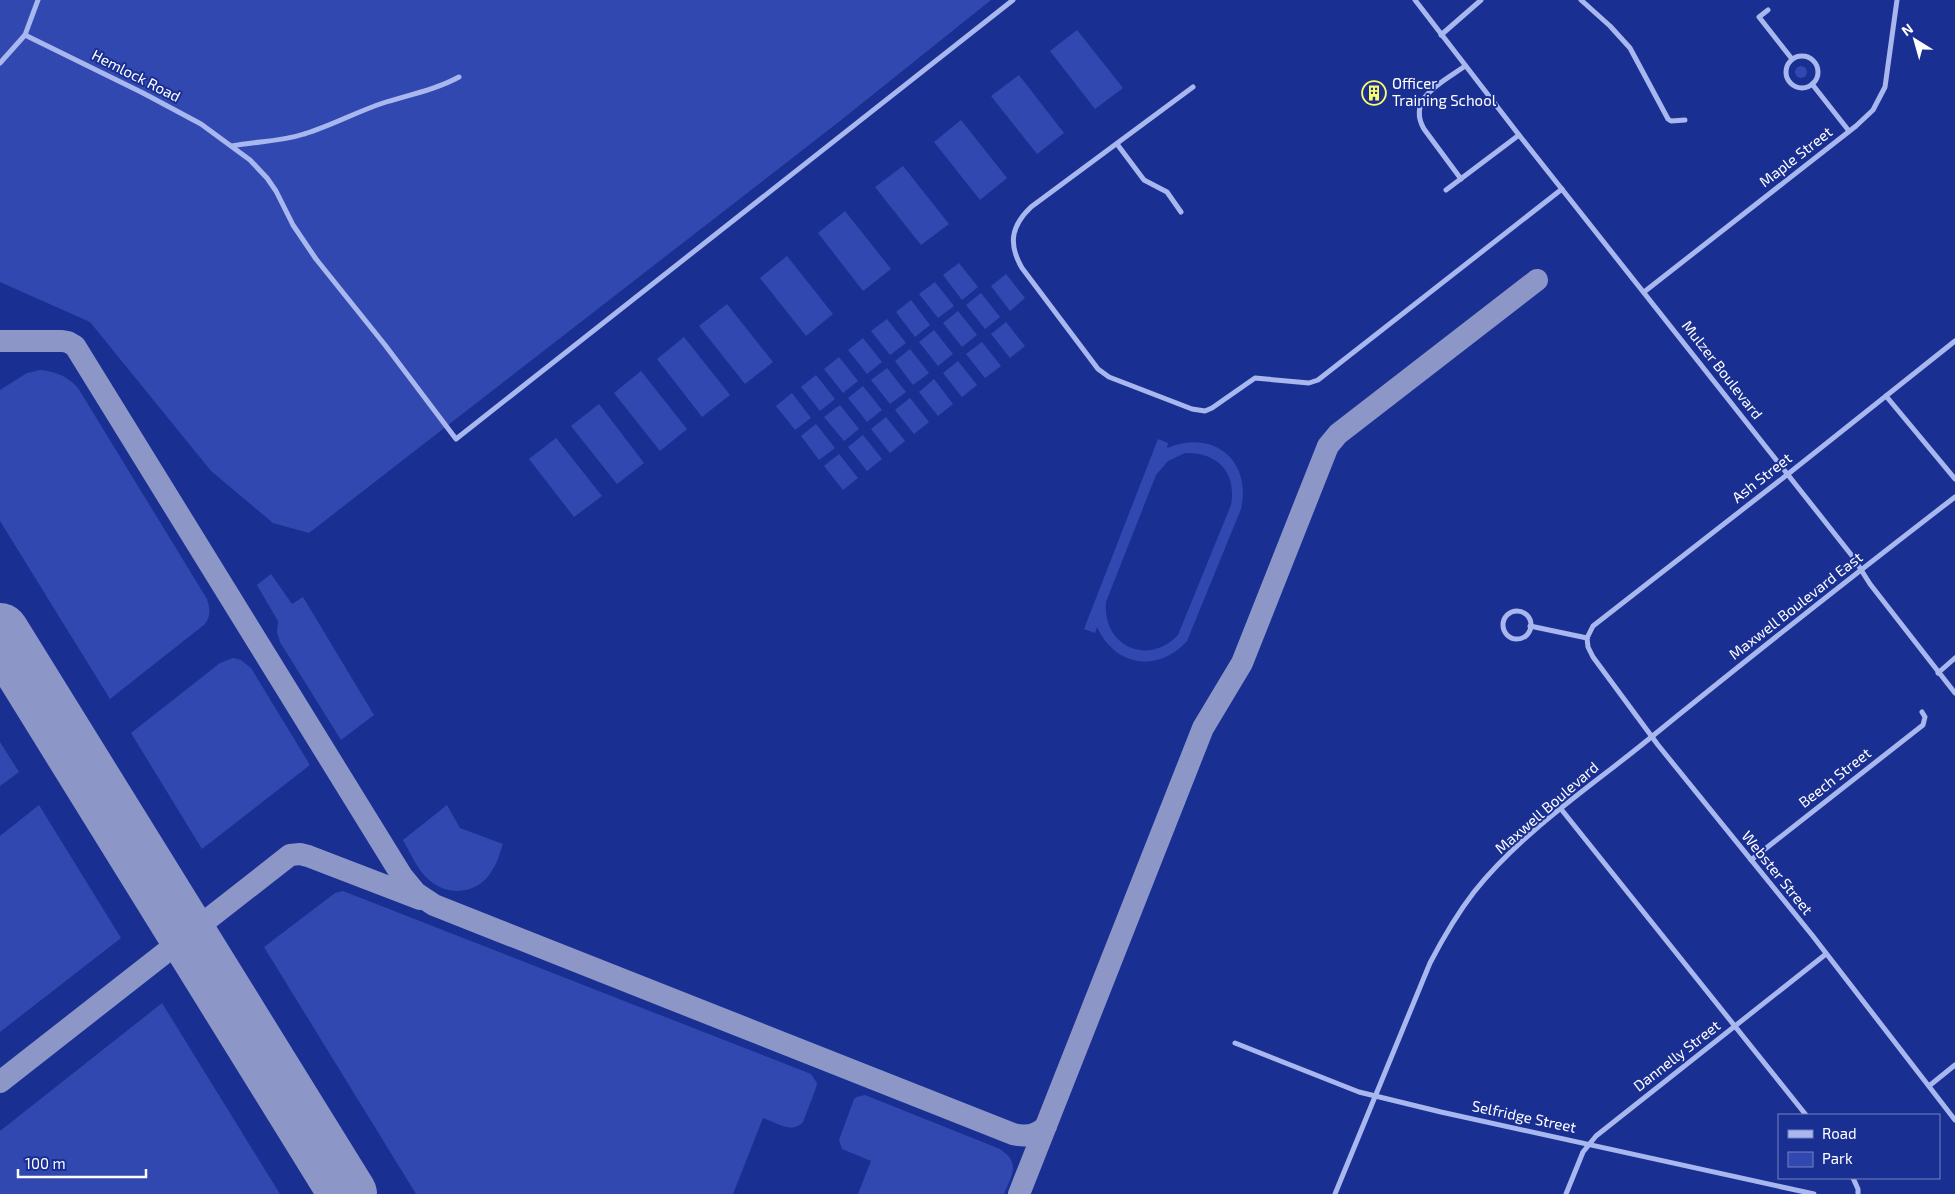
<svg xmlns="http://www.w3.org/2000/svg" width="1955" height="1194" viewBox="0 0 1955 1194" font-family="'Exo 2',sans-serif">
	<rect width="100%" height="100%" fill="#1a2f92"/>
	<g fill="#3148b1" fill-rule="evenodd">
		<path d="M0 0H991L840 121 309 533 273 523 211 471 90 322 0 282Z"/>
		<path d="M1077 30 1123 88 1095 109 1050 51Z"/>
		<circle cx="1801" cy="72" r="6"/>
		<path d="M1019 75 1064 133 1037 154 991 96Z"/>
		<path d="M961 120 1007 178 980 200 934 142Z"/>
		<path d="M903 166 949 224 921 245 875 187Z"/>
		<path d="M845 211 891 269 863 291 818 233Z"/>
		<path d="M787 256 833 314 806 336 760 278Z"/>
		<path d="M959 263 978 287 962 300 943 275Z"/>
		<path d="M1006 274 1025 298 1010 311 991 286Z"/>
		<path d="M935 282 954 306 938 318 919 294Z"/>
		<path d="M981 293 1000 317 985 329 966 305Z"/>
		<path d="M911 300 930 325 915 337 896 312Z"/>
		<path d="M727 304 773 362 745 384 699 326Z"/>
		<path d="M958 311 977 335 962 347 943 323Z"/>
		<path d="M887 319 906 343 890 355 871 331Z"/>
		<path d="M1006 322 1025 346 1010 358 991 334Z"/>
		<path d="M934 330 953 354 938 366 919 342Z"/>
		<path d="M684 337 730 395 702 417 657 359Z"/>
		<path d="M863 338 882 362 867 374 848 350Z"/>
		<path d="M982 342 1001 366 985 378 966 354Z"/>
		<path d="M910 349 929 373 913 385 895 361Z"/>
		<path d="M839 357 858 381 843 393 824 369Z"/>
		<path d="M958 361 977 385 962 397 943 373Z"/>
		<path d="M887 368 906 392 890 404 871 380Z"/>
		<path d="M40 370C57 372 67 376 78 388L207 599C210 609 211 615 205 624L110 699 0 521V390L27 373Z"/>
		<path d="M641 371 687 429 660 451 614 393Z"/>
		<path d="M816 375 835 399 820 411 801 387Z"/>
		<path d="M934 379 953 404 938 416 919 392Z"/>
		<path d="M863 386 882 410 867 422 848 398Z"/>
		<path d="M792 393 811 418 795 430 776 406Z"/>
		<path d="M910 398 929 422 914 434 895 410Z"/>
		<path d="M599 404 644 463 617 484 571 426Z"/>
		<path d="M840 405 859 429 844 441 824 417Z"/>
		<path d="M886 417 905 441 890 453 871 429Z"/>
		<path d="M816 424 835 448 819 460 801 436Z"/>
		<path d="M863 435 882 459 867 471 848 447Z"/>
		<path d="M556 438 602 496 574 517 529 459Z"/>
		<path d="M1158 439 1168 443 1167 448C1213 429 1252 460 1241 509L1187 641C1157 674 1115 666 1097 627L1095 633 1084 629ZM1185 453C1217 452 1237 472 1231 505L1178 635C1148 667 1102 646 1106 602L1156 475 1168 461Z"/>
		<path d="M839 454 858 478 843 490 824 466Z"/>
		<path d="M271 574 292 604 303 597 374 715 341 740 280 642 277 632 278 621 257 585Z"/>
		<path d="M233 658 241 660 251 668 310 765 202 849 131 733 220 663Z"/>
		<path d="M0 742 19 772 0 786Z"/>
		<path d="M39 805 121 938 0 1032V836Z"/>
		<path d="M447 805 460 828 503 844C500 852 498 862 493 869 480 894 448 898 428 879 417 869 410 852 403 840Z"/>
		<path d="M343 891 811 1074 817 1083 816 1088 803 1122C792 1135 776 1122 763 1118L733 1194H416L264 947 335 893Z"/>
		<path d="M162 1003 280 1194H0V1131Z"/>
		<path d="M865 1095 1000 1149C1021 1163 1012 1175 1004 1194H858L871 1161 842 1149 839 1140 854 1099 857 1097Z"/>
	</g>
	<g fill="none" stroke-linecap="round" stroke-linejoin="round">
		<g stroke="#8c97c8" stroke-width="22">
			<path d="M0 341H62L68 342 75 346 402 876 416 893 434 905 1013 1134C1025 1137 1037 1136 1046 1126"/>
			<path d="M0 1082 290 855 300 854 308 856 420 899"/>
			<path d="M1019 1194 1203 728 1242 663 1328 446 1338 434 1537 280"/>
		</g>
		<path stroke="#8c97c8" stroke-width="58" d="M0 632 348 1194"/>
		<g stroke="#a9b7ef" stroke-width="5">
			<path d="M1415 0 1519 135 1853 557 1870 584 1955 693"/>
			<path d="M1581 0 1610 26 1630 48 1668 119 1671 121 1685 120"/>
			<path d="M1768 10 1759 17 1792 59"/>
			<path d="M25 35 143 93 201 124 250 160 267 178 276 191 293 225 316 259 385 345 456 439 1013 0"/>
			<path d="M1441 35 1481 0"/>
			<circle cx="1802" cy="72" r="16"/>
			<path d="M0 63 25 35 38 0"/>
			<path d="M1812 84 1849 131"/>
			<path d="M1193 87 1031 207C1011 226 1008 244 1022 268L1098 369 1109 377 1192 409 1205 411 1212 408 1255 378 1309 383 1318 380 1562 189"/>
			<path d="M1117 144 1144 180 1167 192 1181 212"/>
			<path d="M232 146C256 141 280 142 304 134 331 126 356 112 383 103 408 95 435 90 459 77"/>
			<path d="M1461 179 1424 129C1406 98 1443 82 1465 66"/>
			<path d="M1446 190 1519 135"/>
			<path d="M1644 292 1856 126 1873 110 1885 87 1897 0"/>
			<path d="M1886 396 1955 479"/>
			<circle cx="1517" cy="625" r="14"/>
			<path d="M1530 626 1587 638"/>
			<path d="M1587 638 1588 647 1593 657 1658 745 1812 935 1955 1120"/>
			<path d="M1587 638 1593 626 1602 619 1788 474 1955 341"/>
			<path d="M1938 673 1955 658"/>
			<path d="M1561 809 1806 1115"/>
			<path d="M1751 860 1923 725 1925 717 1922 712"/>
			<path d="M1235 1043 1359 1092 1441 1112 1814 1194"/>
			<path d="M1929 1086 1955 1065"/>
			<path d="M1853 1178 1858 1189V1194"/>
			<path d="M1335 1194 1430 963C1443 938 1457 914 1474 892 1521 833 1586 790 1644 743 1746 660 1850 578 1955 497"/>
			<path d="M1566 1194 1583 1152 1596 1136 1826 954"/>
		</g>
	</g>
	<defs>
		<g id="building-ring" transform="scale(1.25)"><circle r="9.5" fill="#1a2f92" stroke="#fffb68" stroke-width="1.5"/><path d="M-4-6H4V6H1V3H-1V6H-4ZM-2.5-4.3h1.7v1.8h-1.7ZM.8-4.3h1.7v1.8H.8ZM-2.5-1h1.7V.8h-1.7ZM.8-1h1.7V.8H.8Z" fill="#fffb68"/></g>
	</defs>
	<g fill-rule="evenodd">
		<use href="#building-ring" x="1374" y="93"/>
	</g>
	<g text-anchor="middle" stroke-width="4" stroke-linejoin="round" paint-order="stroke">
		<g font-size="15" fill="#fff" stroke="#1a2f92">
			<text transform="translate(136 76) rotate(27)" y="5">Hemlock Road</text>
			<text transform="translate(1796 157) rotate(-38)" y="5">Maple Street</text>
			<text transform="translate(1722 370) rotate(52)" y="5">Mulzer Boulevard</text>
			<text transform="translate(1762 478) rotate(-38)" y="5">Ash Street</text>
			<text transform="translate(1796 606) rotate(-38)" y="5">Maxwell Boulevard East</text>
			<text transform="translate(1835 778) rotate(-38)" y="5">Beech Street</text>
			<text transform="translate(1547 808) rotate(-41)" y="5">Maxwell Boulevard</text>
			<text transform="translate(1777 873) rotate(51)" y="5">Webster Street</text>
			<text transform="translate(1677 1056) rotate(-38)" y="5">Dannelly Street</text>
			<text transform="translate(1524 1117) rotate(12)" y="5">Selfridge Street</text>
		</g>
		<g font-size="15" fill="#fff" stroke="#1a2f92" text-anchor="start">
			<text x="1392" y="89">Officer<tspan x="1392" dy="17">Training School</tspan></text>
		</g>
	</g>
	<rect x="1778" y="1114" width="162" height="65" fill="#1a2f92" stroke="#7682be"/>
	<rect x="1788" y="1130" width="25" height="8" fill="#a9b7ef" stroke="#7682be"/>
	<text x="1822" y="1139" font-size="15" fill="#ffffff">Road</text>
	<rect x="1788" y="1152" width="25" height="15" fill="#3148b1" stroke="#7682be"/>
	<text x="1822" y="1164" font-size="15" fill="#ffffff">Park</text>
	<g transform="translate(1915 40) rotate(323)" stroke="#1a2f92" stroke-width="4" paint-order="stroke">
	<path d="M0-4L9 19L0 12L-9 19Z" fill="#ffffff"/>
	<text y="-8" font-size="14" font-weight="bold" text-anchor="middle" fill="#ffffff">N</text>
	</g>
	<path d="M18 1169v8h128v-8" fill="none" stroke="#ffffff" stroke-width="2.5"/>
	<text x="25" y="1169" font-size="15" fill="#ffffff" stroke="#1a2f92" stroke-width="4" paint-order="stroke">100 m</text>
</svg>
